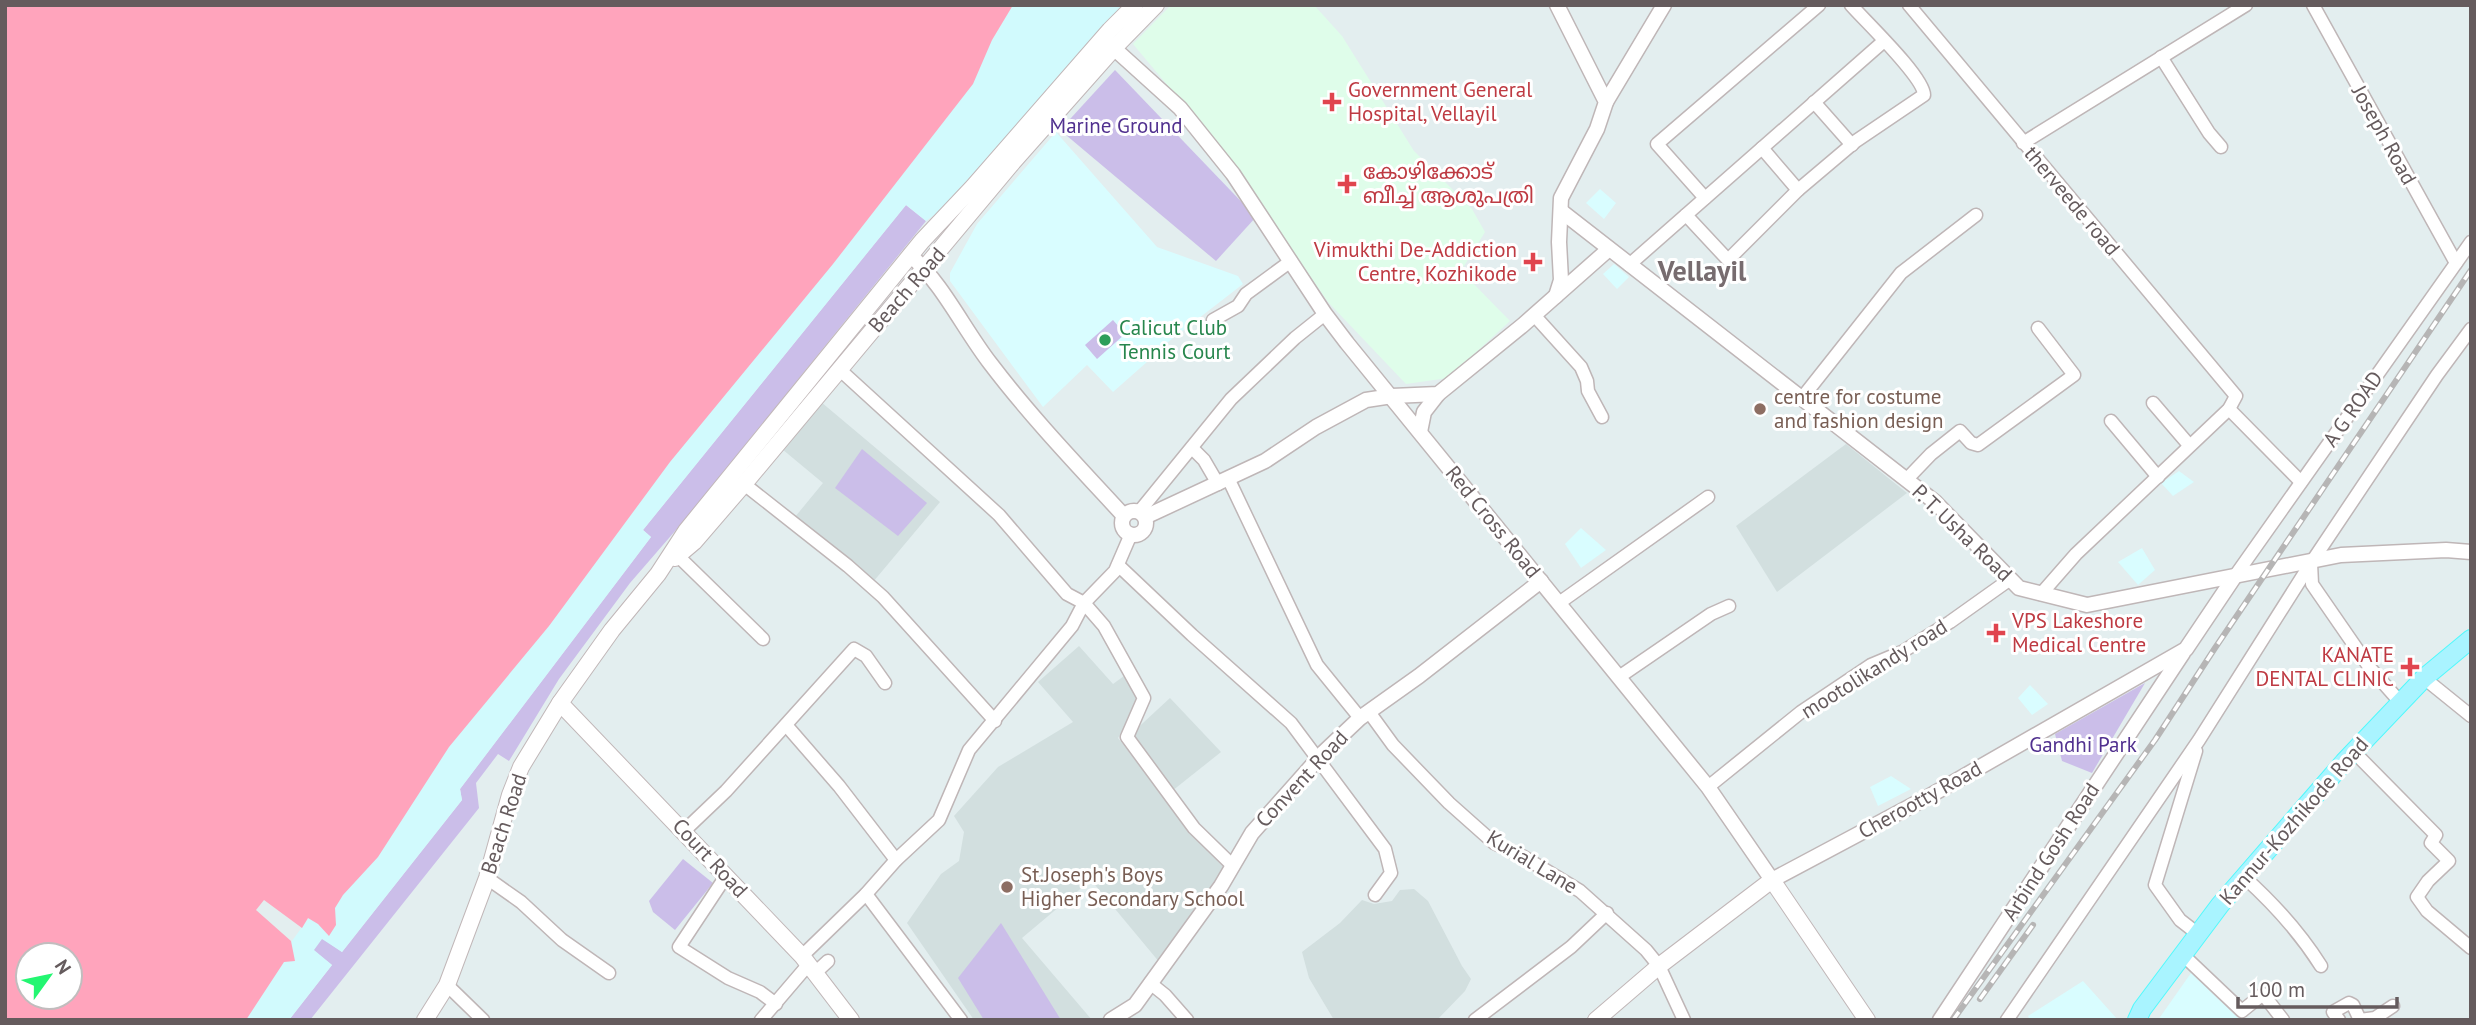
<svg xmlns="http://www.w3.org/2000/svg" width="2476" height="1025" viewBox="0 0 2476 1025" font-family="'PT Sans','Noto Sans Malayalam',sans-serif">
	<rect width="100%" height="100%" fill="#e3eeef"/>
	<g fill="#d9fdff">
		<path d="M1056 132 1157 247 1238 276 1243 284 1159 349 1156 354 1113 392 1087 365 1043 407 950 281V273L977 224Z"/>
		<path d="M1600 189 1616 203 1604 219 1586 203Z"/>
		<path d="M1614 264 1629 277 1617 289 1603 274Z"/>
		<path d="M2179 471 2194 482 2173 496 2161 483Z"/>
		<path d="M1581 528 1606 550 1581 568 1565 544Z"/>
		<path d="M2142 548 2155 570 2138 585 2118 562Z"/>
		<path d="M2030 685 2048 704 2032 715 2018 698Z"/>
		<path d="M1891 776 1911 789 1878 806 1870 787Z"/>
		<path d="M2191 973 2240 1020H2158Z"/>
		<path d="M2083 981 2118 1020H2030L2028 1016Z"/>
	</g>
	<g fill="#d2dfdf">
		<path d="M821 402 940 502 873 582 795 517 823 483 782 449Z"/>
		<path d="M1846 444 1907 493 1777 592 1736 526Z"/>
		<path d="M1079 646 1113 684 1124 676 1140 698 1118 738 1189 829 1226 870 1160 963 1091 880 1022 938 1092 1020H974L907 923 941 874 959 861 964 832 954 816 998 767 1073 722 1038 682Z"/>
		<path d="M1170 698 1221 752 1172 791 1130 735Z"/>
		<path d="M1414 889 1428 901 1462 966 1471 979 1465 991 1437 1020H1334L1309 978 1302 952 1340 923 1362 900 1374 904 1392 901 1400 890Z"/>
	</g>
	<path fill="#dffdea" d="M1171 5H1314L1342 36 1414 151 1472 209 1485 232 1461 271 1510 321 1448 378 1406 384 1328 302 1230 160 1133 44Z"/>
	<g fill="#cbbee9">
		<path d="M1115 70 1256 217 1216 261 1060 130Z"/>
		<path d="M906 205 926 221 682 523 630 583 559 679 509 761 498 754 476 783 479 808 310 1020H289L332 965 313 950 322 938 342 952 462 800 460 789 651 537 643 530Z"/>
		<path d="M1113 320 1125 334 1097 359 1085 345Z"/>
		<path d="M862 449 927 503 898 536 835 488Z"/>
		<path d="M2145 683 2092 773 2062 761 2055 734Z"/>
		<path d="M683 859 713 883 675 930 653 912 649 901Z"/>
		<path d="M1001 923 1061 1020H984L958 978Z"/>
	</g>
	<path fill="#d1fafd" d="M1013 5H1128L937 213 926 221 906 205 643 530 651 537 460 789 462 800 342 952 322 939 314 950 332 965 289 1020H238L256 990 415 773 992 40Z"/>
	<path fill="#ffa4bc" fill-rule="evenodd" d="M5 5H1013L992 40 973 84 833 264 670 462 549 626 449 747 378 857 343 895 335 908 336 925 329 936 318 924 308 918 302 928 264 900 256 910 291 941 295 961 284 962 246 1020H5ZM28 955H70V997H28Z"/>
	<g fill="none" stroke-linecap="round" stroke-linejoin="round">
		<g stroke="#bfb6b7" stroke-width="15">
			<g id="minor">
				<path d="M1909 5 2236 396 2229 409 2076 554 2041 594"/>
				<path d="M2313 5 2456 263"/>
				<path d="M2161 57 2209 133 2221 147"/>
				<path d="M1814 102 1852 145"/>
				<path d="M2023 143 2246 5"/>
				<path d="M1762 148 1798 190 1856 141 1924 95C1924 77 1865 21 1851 5"/>
				<path d="M1705 198 1657 144 1819 5"/>
				<path d="M1686 215 1728 260 1798 190"/>
				<path d="M1629 265 1884 41"/>
				<path d="M1534 315 1581 367 1587 381 1588 391 1602 417"/>
				<path d="M1213 320 1238 306 1246 294 1291 261"/>
				<path d="M839 369 999 515 1067 594 1084 603 1104 626 1144 698 1127 737 1194 828 1232 865"/>
				<path d="M1802 398 1901 273 1976 215"/>
				<path d="M2153 403 2189 445"/>
				<path d="M2229 409 2301 482"/>
				<path d="M2111 421 2158 477"/>
				<path d="M1192 448 1204 460 1218 484"/>
				<path d="M1228 478 1317 665 1360 718"/>
				<path d="M1907 479 1931 454 1960 431 1971 443 1978 445 2074 375 2038 328"/>
				<path d="M744 484 848 566 883 597 995 721"/>
				<path d="M1139 512 1231 399 1295 338 1325 314"/>
				<path d="M678 556 763 639"/>
				<path d="M2311 563 2312 584 2370 668 2401 703"/>
				<path d="M1118 565 1192 635 1291 723 1385 849 1391 873 1375 895"/>
				<path d="M2235 576 2471 242"/>
				<path d="M1559 603 1708 497"/>
				<path d="M1619 677 1711 614 1729 606"/>
				<path d="M2424 678 2471 716"/>
				<path d="M1369 712 1393 745 1449 803 1494 843 1522 856 1580 891 1646 950 1659 966 1684 1020"/>
				<path d="M786 725 839 786 896 860"/>
				<path d="M2196 751 2155 885 2180 920 2198 934"/>
				<path d="M2354 752 2436 835 2431 843 2449 861 2428 881 2417 897 2427 911 2471 948"/>
				<path d="M1708 787 1801 712 1871 665 1902 652 1950 622 2009 580"/>
				<path d="M684 831 726 791 854 649 866 656 885 683"/>
				<path d="M726 876 679 947 728 978 760 992 776 1004"/>
				<path d="M2244 877C2273 903 2300 933 2321 966"/>
				<path d="M487 878 521 902 562 940 609 973"/>
				<path d="M866 894 961 1020"/>
				<path d="M2183 955 2242 1011 2263 994 2283 1020"/>
				<path d="M802 956 866 894 896 860 939 820 969 750 1072 626 1084 603 1115 571 1131 534"/>
				<path d="M815 973 828 961"/>
				<path d="M1150 983 1165 995 1187 1020"/>
				<path d="M447 985 483 1020"/>
				<path d="M761 1020 808 965"/>
				<path d="M1475 1020 1571 947 1607 913"/>
				<path d="M2007 1020 2199 740 2311 563 2437 375 2471 329"/>
				<path d="M2339 1020 2333 1012 2349 1003 2353 1005 2360 1020 2375 1018 2393 1006"/>
			</g>
		</g>
		<g stroke="#bfb6b7" stroke-width="17">
			<g id="tertiary">
				<path d="M1107 42 1180 108 1233 174 1325 314 1347 343 1708 787 1772 880 1926 798 2186 649 2235 576"/>
				<path d="M1606 102 1664 5"/>
				<path d="M1561 211 1935 502 2019 588 2087 605 2341 555 2446 550 2471 552"/>
				<path d="M910 255C943 284 963 328 990 363 1031 417 1078 466 1124 516"/>
				<path d="M1556 296 1561 280 1559 242 1561 198 1597 129 1606 102 1557 5"/>
				<path d="M1420 432 1424 412 1438 394"/>
				<circle cx="1134" cy="523" r="12"/>
				<path d="M1145 517 1265 461 1316 427 1366 400 1392 396 1438 394 1523 325 1609 249"/>
				<path d="M1111 1020 1135 1005 1221 886 1252 833 1324 752 1360 718 1419 676 1541 581"/>
				<path d="M1940 1020 2183 653"/>
			</g>
		</g>
		<g stroke="#c1b7b8" stroke-width="18">
			<g id="secondary">
				<path d="M675 558 694 542 744 484 1013 162 1115 47 1156 5"/>
				<path d="M560 703 802 956 851 1020"/>
				<path d="M425 1020 447 985 487 878 510 795 521 767 560 703 612 630 658 574 686 531 922 241 973 187 1110 30 1135 5"/>
				<path d="M1596 1020 1659 966 1772 880 1867 1020"/>
			</g>
		</g>
		<g stroke="#50f9fc" stroke-width="20">
			<path id="primary" d="M2137 1020 2142 1009 2220 905 2344 762 2424 678 2471 639"/>
		</g>
		<use href="#minor" stroke="#fff" stroke-width="12"/>
		<use href="#tertiary" stroke="#fff" stroke-width="14"/>
		<use href="#secondary" stroke="#fff" stroke-width="16"/>
		<use href="#primary" stroke="#a9f4ff" stroke-width="18"/>
		<g stroke="#b6b5b5" stroke-width="6">
			<g id="rail">
				<path d="M1980 999 2033 925"/>
				<path d="M1953 1020 2155 740 2215 648 2471 270"/>
			</g>
		</g>
		<use href="#rail" stroke="#fff" stroke-width="3.5" stroke-dasharray="10" stroke-linecap="butt"/>
	</g>
	<g fill="#e0444e" stroke="#fff" stroke-width="2.5">
		<path d="M1328.5 91.5h7v7h7v7h-7v7h-7v-7h-7v-7h7z"/>
		<path d="M1343.5 173.5h7v7h7v7h-7v7h-7v-7h-7v-7h7z"/>
		<path d="M1529.5 251.5h7v7h7v7h-7v7h-7v-7h-7v-7h7z"/>
		<path d="M1992.5 622.5h7v7h7v7h-7v7h-7v-7h-7v-7h7z"/>
		<path d="M2406.5 656.5h7v7h7v7h-7v7h-7v-7h-7v-7h7z"/>
	</g>
	<circle fill="#2e9e5b" stroke="#fff" stroke-width="2.5" cx="1105" cy="340" r="7"/>
	<g fill="#8d6e63" stroke="#fff" stroke-width="2.5">
		<circle cx="1760" cy="409" r="7"/>
		<circle cx="1007" cy="887" r="7"/>
	</g>
	<g text-anchor="middle" stroke-width="6" stroke-linejoin="round" paint-order="stroke">
		<g font-size="21" fill="#be3a42" stroke="#fff" text-anchor="start">
			<text x="1348" y="97">Government General<tspan x="1348" dy="24">Hospital, Vellayil</tspan></text>
			<text x="1363" y="179">കോഴിക്കോട്<tspan x="1363" dy="24">ബീച്ച് ആശുപത്രി</tspan></text>
			<text x="1517" y="257" text-anchor="end">Vimukthi De-Addiction<tspan x="1517" dy="24">Centre, Kozhikode</tspan></text>
			<text x="2012" y="628">VPS Lakeshore<tspan x="2012" dy="24">Medical Centre</tspan></text>
			<text x="2394" y="662" text-anchor="end">KANATE<tspan x="2394" dy="24">DENTAL CLINIC</tspan></text>
		</g>
		<g font-size="21" fill="#51318f" stroke="#fff">
			<text x="1116" y="133">Marine Ground</text>
			<text x="2083" y="752">Gandhi Park</text>
		</g>
		<g font-size="21" fill="#655b5d" stroke="#fff">
			<text transform="translate(2384 135) rotate(61)" y="7">Joseph Road</text>
			<text transform="translate(2072 201) rotate(50)" y="7">therveede road</text>
			<text transform="translate(907 290) rotate(-49)" y="7">Beach Road</text>
			<text transform="translate(2353 409) rotate(-55)" y="7">A G ROAD</text>
			<text transform="translate(1493 522) rotate(51)" y="7">Red Cross Road</text>
			<text transform="translate(1962 533) rotate(44)" y="7">P. T. Usha Road</text>
			<text transform="translate(1874 669) rotate(-32)" y="7">mootolikandy road</text>
			<text transform="translate(1302 779) rotate(-47)" y="7">Convent Road</text>
			<text transform="translate(1920 800) rotate(-29)" y="7">Cherootty Road</text>
			<text transform="translate(2294 821) rotate(-49)" y="7">Kannur-Kozhikode Road</text>
			<text transform="translate(504 824) rotate(-72)" y="7">Beach Road</text>
			<text transform="translate(2051 852) rotate(-57)" y="7">Arbind Gosh Road</text>
			<text transform="translate(710 858) rotate(47)" y="7">Court Road</text>
			<text transform="translate(1532 862) rotate(31)" y="7">Kurial Lane</text>
		</g>
		<g font-size="21" fill="#27864d" stroke="#fff" text-anchor="start">
			<text x="1119" y="335">Calicut Club<tspan x="1119" dy="24">Tennis Court</tspan></text>
		</g>
		<g font-size="21" fill="#785e54" stroke="#fff" text-anchor="start">
			<text x="1774" y="404">centre for costume<tspan x="1774" dy="24">and fashion design</tspan></text>
			<text x="1021" y="882">St.Joseph's Boys<tspan x="1021" dy="24">Higher Secondary School</tspan></text>
		</g>
		<g font-size="28" font-weight="bold" fill="#776c6f" stroke="#fff">
			<text x="1702" y="281">Vellayil</text>
		</g>
	</g>
	<rect width="2476" height="1025" fill="none" stroke="#655b5d" stroke-width="14"/>
	<g transform="translate(49 976) rotate(57)"><circle r="33" fill="#ffffff" stroke="#c1bdbe" stroke-width="2"/>
	<path d="M0-5L12 26L0 18L-12 26Z" fill="#23f671"/>
	<text y="-10" font-size="19" font-weight="bold" text-anchor="middle" fill="#655b5d">N</text>
	</g>
	<path d="M2238 997v10h159v-10" fill="none" stroke="#655b5d" stroke-width="3.5"/>
	<text x="2248" y="997" font-size="21" fill="#655b5d" stroke="#ffffff" stroke-width="5" paint-order="stroke">100 m</text>
</svg>
